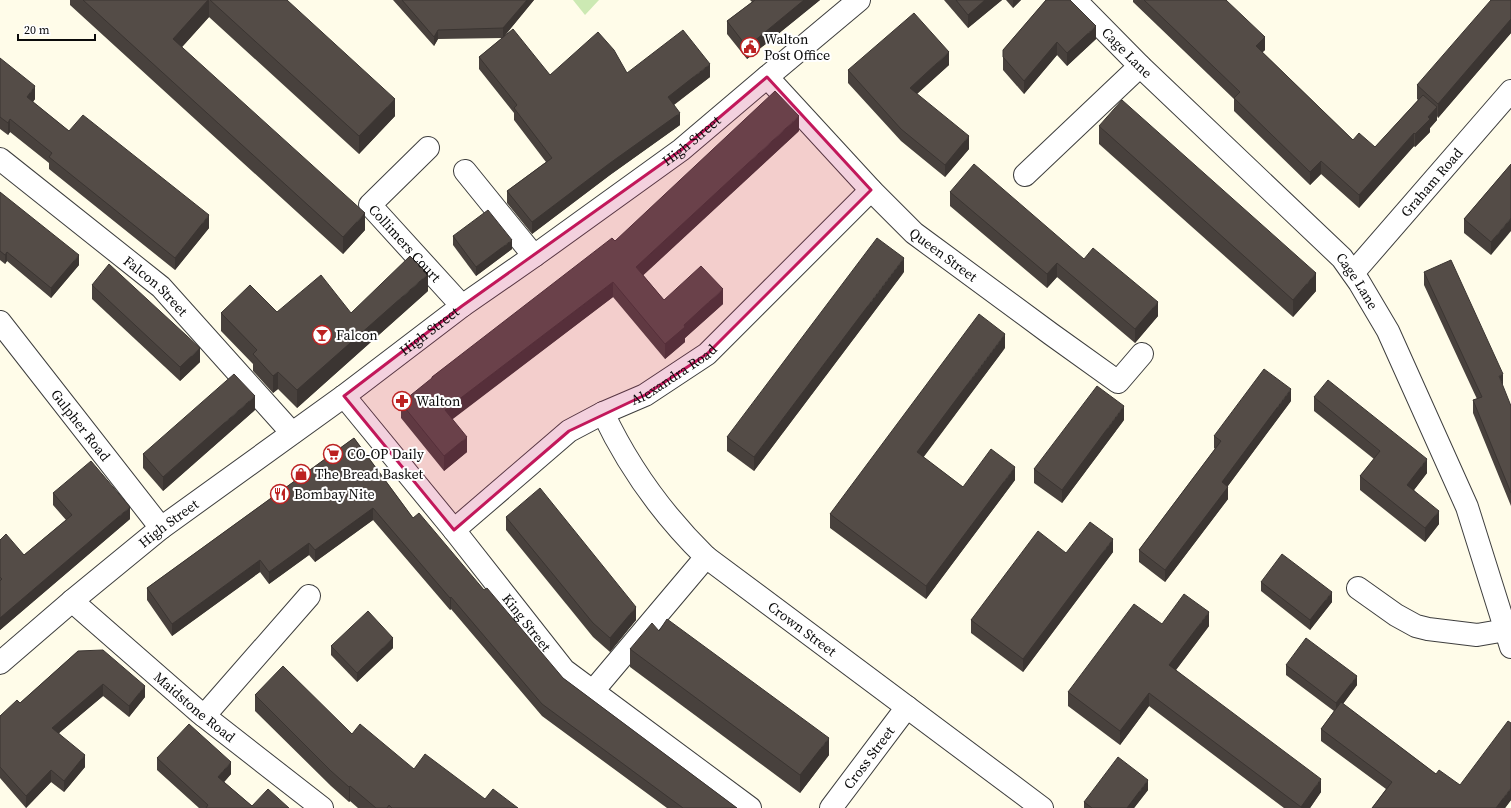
<svg xmlns="http://www.w3.org/2000/svg" width="1511" height="808" viewBox="0 0 1511 808" font-family="'Source Serif 4',serif">
	<rect width="100%" height="100%" fill="#fffce9"/>
	<path fill="#cce9b3" d="M573 0H599L585 15Z"/>
	<g fill="none" stroke-linecap="round" stroke-linejoin="round">
		<g stroke="#3e3e3e" stroke-width="24">
			<g id="minor">
				<path id="s1" d="M1075 0 1140 66 1342 258 1359 282 1388 331 1467 507 1511 647"/>
				<path id="s2" d="M767 77 871 190 914 233 1051 334 1118 382 1142 354"/>
				<path id="s3" d="M428 148 370 205 462 306"/>
				<path id="s4" d="M0 159 161 287 292 433"/>
				<path d="M465 171 534 256"/>
				<path d="M1025 175 1140 66"/>
				<path id="s5" d="M1353 273 1511 91"/>
				<path id="s6" d="M0 322 161 528"/>
				<path id="s7" d="M344 396 454 530 564 670 750 808"/>
				<path id="s8" d="M603 413C628 466 663 515 706 557L1042 808"/>
				<path id="s9" d="M454 530 569 431 603 413 645 395 707 354 871 190"/>
				<path d="M1358 588 1396 615 1416 626 1428 629 1477 635 1506 630"/>
				<path id="s10" d="M72 601 199 712 322 808"/>
				<path id="s11" d="M0 663 72 601 161 528 344 396 462 306 534 256 681 150 767 77 859 0"/>
				<path d="M593 691 706 557"/>
				<path d="M204 716 309 596"/>
				<path id="s12" d="M831 808 907 707"/>
			</g>
		</g>
		<use href="#minor" stroke="#fff" stroke-width="22"/>
	</g>
	<g fill="#48413d">
		<path d="M70 0H287L395 116 359 154 209 17 182 47 365 230 343 254 70 5Z"/>
		<path d="M393 0H534L505 35 550 75 627 73 710 77 674 105 680 125 610 175 532 234 507 203V191L546 162 514 120V113L479 69V57L502 38 438 39 434 46Z"/>
		<path d="M750 0H820L747 59 727 34V21L752 2Z"/>
		<path d="M944 0H1002L968 28Z"/>
		<path d="M1006 0H1021L1013 8Z"/>
		<path d="M1046 0 1096 39 1067 66 1057 55 1024 94 1003 70V50Z"/>
		<path d="M1133 0H1226L1265 50 1262 52 1353 140 1375 147 1418 100 1417 99V85L1511 0V33L1438 118 1437 116V120L1430 128V132L1415 147 1414 146 1359 208 1321 174 1310 185 1234 111V99L1133 2Z"/>
		<path d="M0 58 35 99 33 102 69 131 209 228 175 270 49 169V163L10 132 8 135 0 129Z"/>
		<path d="M949 65 917 94 969 149 945 177 901 141 848 83V70Z"/>
		<path d="M1099 126 1316 291 1293 317 1099 144Z"/>
		<path d="M799 131 643 275 664 300 723 304 685 338V342L665 359 613 297 452 419 467 452 444 471 401 418V403L432 379V377L615 241Z"/>
		<path d="M1511 164 1491 255 1464 233V219Z"/>
		<path d="M0 192 79 265 51 298 7 261 5 264 0 260Z"/>
		<path d="M950 192 1084 259 1158 316 1135 343 1057 277 1047 288 950 206Z"/>
		<path d="M453 236 512 249 476 276 453 245Z"/>
		<path d="M904 272 754 471 727 451V437Z"/>
		<path d="M1424 272 1511 406V506L1473 413V400L1477 399 1424 285Z"/>
		<path d="M92 285 200 362 180 381 92 299Z"/>
		<path d="M428 291 297 408 278 389 273 393 253 371V364L221 331V313L277 312 351 313Z"/>
		<path d="M1005 348 923 457 963 487 1015 480 926 599 830 528V514Z"/>
		<path d="M1314 397 1427 473 1414 490 1439 524 1425 542 1360 490V476L1374 459 1314 411Z"/>
		<path d="M1291 401 1227 487 1228 499 1165 582 1139 562V550L1215 449 1214 448V436Z"/>
		<path d="M255 410 163 491 143 468V454Z"/>
		<path d="M1124 420 1062 503 1034 483V469Z"/>
		<path d="M354 438 413 518 484 590 563 678 737 808H667L542 716 451 609 450 610 373 520 315 562 309 555 269 584 260 572 172 636 147 600V588Z"/>
		<path d="M53 493 130 519 0 630V540L24 555 66 520 53 505Z"/>
		<path d="M506 517 636 620 610 652 593 637 506 530Z"/>
		<path d="M1113 552 1023 672 971 633V620L1066 553Z"/>
		<path d="M1261 582 1332 602 1310 630 1261 591Z"/>
		<path d="M1162 624 1209 626 1176 670 1321 792 1310 808H1284L1149 706 1120 745 1068 706V692Z"/>
		<path d="M659 631 829 755 800 793 630 667V649Z"/>
		<path d="M331 646 393 648 357 682 331 655Z"/>
		<path d="M78 651 145 697 129 717 103 696 59 733 85 767 64 792 51 782 26 808 0 778V716L20 703Z"/>
		<path d="M1286 665 1357 685 1343 704 1436 774 1460 785 1511 800 1505 808H1372L1386 789 1321 741V729L1334 711 1286 675Z"/>
		<path d="M255 695 352 734 414 769 485 799 518 808H358L350 801 349 802 331 786 255 711Z"/>
		<path d="M157 758 231 774 224 782 252 806 289 808H199L157 770Z"/>
		<path d="M1148 790 1134 808H1084V802Z"/>
	</g>
	<g fill="#3b3532">
		<path d="M208 0H209V17L173 57V39Z"/>
		<path d="M527 0H534L503 38V28Z"/>
		<path d="M804 0H820L747 59V47Z"/>
		<path d="M985 0H1002L968 28V15Z"/>
		<path d="M1013 0H1021L1013 8Z"/>
		<path d="M1511 19V33L1438 118V104Z"/>
		<path d="M1096 26V39L1067 66V53Z"/>
		<path d="M438 30V39L434 46V37Z"/>
		<path d="M1265 37V50L1256 59V46Z"/>
		<path d="M1057 42V55L1024 94V81Z"/>
		<path d="M949 52V65L910 100V88Z"/>
		<path d="M710 64V77L668 109V97Z"/>
		<path d="M35 86V99L27 109V97Z"/>
		<path d="M395 99V116L359 154V136Z"/>
		<path d="M1437 107V120L1430 128V132L1415 147V134L1428 117Z"/>
		<path d="M680 113V125L610 175 532 234V222L610 163Z"/>
		<path d="M799 116V131L636 282V267Z"/>
		<path d="M10 119V132L8 135V123Z"/>
		<path d="M1414 133V146L1359 208V195Z"/>
		<path d="M969 136V149L945 177V165Z"/>
		<path d="M1321 161V174L1310 185V172Z"/>
		<path d="M365 213V230L343 254V237Z"/>
		<path d="M209 215V228L175 270V258Z"/>
		<path d="M1511 218V231L1491 255V242Z"/>
		<path d="M512 240V249L476 276V267Z"/>
		<path d="M7 252V261L5 264V255Z"/>
		<path d="M79 255V265L51 298V288Z"/>
		<path d="M904 258V272L754 471V457Z"/>
		<path d="M1057 263V277L1047 288V274Z"/>
		<path d="M1316 273V291L1293 317V300Z"/>
		<path d="M428 274V291L297 408V390Z"/>
		<path d="M613 282V297L445 425V410Z"/>
		<path d="M723 289V304L685 338V342L665 359V344L684 325Z"/>
		<path d="M1158 302V316L1135 343V329Z"/>
		<path d="M1005 334V348L917 466V452Z"/>
		<path d="M200 348V362L180 381V367Z"/>
		<path d="M278 372V389L273 393V376Z"/>
		<path d="M1503 374V386L1499 376Z"/>
		<path d="M1291 389V401L1222 494V482Z"/>
		<path d="M255 396V410L163 491V477Z"/>
		<path d="M1124 406V420L1062 503V490Z"/>
		<path d="M467 437V452L444 471V456Z"/>
		<path d="M1427 459V473L1407 499V485Z"/>
		<path d="M1015 467V480L926 599V586Z"/>
		<path d="M1228 487V499L1165 582V570Z"/>
		<path d="M130 507V519L0 630V618Z"/>
		<path d="M373 508V520L315 562V550Z"/>
		<path d="M1439 511V524L1425 542V528Z"/>
		<path d="M1113 539V552L1023 672V659Z"/>
		<path d="M309 543V555L269 584V572Z"/>
		<path d="M260 560V572L172 636V624Z"/>
		<path d="M1332 592V602L1310 630V620Z"/>
		<path d="M451 597V609L450 610V598Z"/>
		<path d="M636 607V620L610 652V638Z"/>
		<path d="M1209 612V626L1169 679V665Z"/>
		<path d="M393 638V648L357 682V673Z"/>
		<path d="M1357 676V685L1336 713V703Z"/>
		<path d="M103 684V696L52 739V728Z"/>
		<path d="M145 686V697L129 717V706Z"/>
		<path d="M1149 693V706L1120 745V731Z"/>
		<path d="M829 738V755L800 793V775Z"/>
		<path d="M85 755V767L64 792V781Z"/>
		<path d="M231 762V774L218 789V777Z"/>
		<path d="M51 770V782L26 808V796Z"/>
		<path d="M1321 779V792L1310 808H1301V807Z"/>
		<path d="M1148 780V790L1134 808H1127Z"/>
		<path d="M350 786V801L349 802V787Z"/>
		<path d="M1511 788V800L1505 808H1496Z"/>
	</g>
	<g fill="#544c47" stroke="#3b3532">
		<path d="M83 0H208L173 39 365 213 343 237Z"/>
		<path d="M210 0H287L395 99 359 136Z"/>
		<path d="M402 0H527L503 28 438 30 434 37Z"/>
		<path d="M755 0H804L747 47 727 21Z"/>
		<path d="M956 0H985L968 15Z"/>
		<path d="M1046 0H1070L1096 26 1067 53 1057 42 1024 81 1003 57V50Z"/>
		<path d="M1144 0H1226L1265 37 1256 46 1353 140 1359 133 1375 147 1423 95 1437 107 1428 117 1430 119 1415 134 1414 133 1359 195 1321 161 1310 172 1234 98 1240 92Z"/>
		<path d="M1491 0H1511V19L1438 104 1417 85Z"/>
		<path d="M914 13 949 52 910 88 969 136 945 165 901 129 848 70Z"/>
		<path d="M513 29 550 75 598 32 614 50 627 73 683 30 710 64 668 97 680 113 610 163 532 222 507 191 552 158 514 108 517 105 479 57Z"/>
		<path d="M0 58 35 86 27 97 69 131 83 115 209 215 175 258 49 157 52 153 10 119 8 123 0 117Z"/>
		<path d="M775 91 799 116 636 267 664 300 701 266 723 289 684 325 685 327 665 344 613 282 445 410 467 437 444 456 401 403 432 378V377L612 238 615 241Z"/>
		<path d="M1122 100 1316 273 1293 300 1099 126Z"/>
		<path d="M974 164 1084 259 1093 248 1158 302 1135 329 1057 263 1047 274 950 192Z"/>
		<path d="M1511 164V218L1491 242 1464 219Z"/>
		<path d="M0 192 79 255 51 288 7 252 5 255 0 251Z"/>
		<path d="M488 210 512 240 476 267 453 236Z"/>
		<path d="M877 238 904 258 754 457 727 437Z"/>
		<path d="M410 256 428 274 297 390 278 372 273 376 253 354 257 350 221 313 250 285 277 312 321 275 351 313Z"/>
		<path d="M1451 260 1503 374 1499 376 1511 406V493L1473 400 1482 397 1424 272Z"/>
		<path d="M109 264 200 348 180 367 92 285Z"/>
		<path d="M979 314 1005 334 917 452 963 487 991 449 1015 467 926 586 830 514Z"/>
		<path d="M1264 369 1291 389 1222 482 1228 487 1165 570 1139 550 1221 441 1214 436Z"/>
		<path d="M234 374 255 396 163 477 143 454Z"/>
		<path d="M1328 380 1427 459 1407 485 1439 511 1425 528 1360 476 1380 451 1314 397Z"/>
		<path d="M1097 386 1124 406 1062 490 1034 469Z"/>
		<path d="M354 438 413 518 419 513 484 590 487 588 563 678 737 808H683L542 704 451 597 450 598 373 508 315 550 309 543 269 572 260 560 172 624 147 588Z"/>
		<path d="M91 461 130 507 0 618V581L2 579 0 577V540L6 534 24 555 72 515 53 493Z"/>
		<path d="M540 488 636 607 610 638 593 623 506 517Z"/>
		<path d="M1090 522 1113 539 1023 659 971 620 1038 531 1066 553Z"/>
		<path d="M1282 554 1332 592 1310 620 1261 582Z"/>
		<path d="M1184 594 1209 612 1169 665 1321 779 1301 807 1149 693 1120 731 1068 692 1134 604 1162 624Z"/>
		<path d="M368 611 393 638 357 673 331 646Z"/>
		<path d="M667 619 829 738 800 775 630 649 652 623 659 631Z"/>
		<path d="M1306 638 1357 676 1336 703 1286 665Z"/>
		<path d="M103 650 145 686 129 706 103 684 52 728 85 755 64 781 51 770 26 796 0 767V716L17 700 20 703 78 651Z"/>
		<path d="M283 666 352 734 360 724 414 769 425 754 485 799 493 789 518 808H392L389 805 387 808H376L350 786 349 787 331 771 255 695Z"/>
		<path d="M1341 702 1436 774 1439 770 1460 785 1508 721 1511 723V788L1496 808H1372L1392 782 1321 729Z"/>
		<path d="M189 724 231 762 218 777 252 806 268 789 289 808H206L208 805 157 758Z"/>
		<path d="M1118 757 1148 780 1127 808H1092L1084 802Z"/>
	</g>
	<path fill="#c2185b" fill-opacity="0.2" stroke="#c2185b" stroke-width="3" stroke-linejoin="round" d="M767 77 871 190 707 354 645 395 569 431 454 530 344 396 462 306 681 150Z"/>
	<defs>
		<g id="civic-ring" transform="scale(1)"><circle r="9.5" fill="#fff" stroke="#bc2222" stroke-width="1.5"/><path d="M-.6-6.5H3V-4.5H.6V-3L4-1V1h2V6H-6V1h2V-1L-.6-3ZM-1.2 2.5V6h2.4V2.5Z" fill="#bc2222"/></g>
		<g id="bar-ring" transform="scale(1)"><circle r="9.5" fill="#fff" stroke="#bc2222" stroke-width="1.5"/><path d="M-6-5H6L.8 .8V4.5H3.5V6h-7V4.5H-.8V.8Z" fill="#bc2222"/></g>
		<g id="pharmacy-ring" transform="scale(1)"><circle r="9.5" fill="#fff" stroke="#bc2222" stroke-width="1.5"/><path d="M-2-6h4v4h4v4h-4v4h-4v-4h-4v-4h4Z" fill="#bc2222"/></g>
		<g id="supermarket-ring" transform="scale(1)"><circle r="9.5" fill="#fff" stroke="#bc2222" stroke-width="1.5"/><path d="M-6-5.5h2.5l.6 2H6L4.5 2H-2.5L-4.4-4H-6ZM-1.5 3.2a1.3 1.3 0 1 0 .1 0ZM3 3.2a1.3 1.3 0 1 0 .1 0Z" fill="#bc2222"/></g>
		<g id="shop-ring" transform="scale(1)"><circle r="9.5" fill="#fff" stroke="#bc2222" stroke-width="1.5"/><path d="M-5-2.5h2.3a2.7 3.5 0 0 1 5.4 0H5L5.5 6h-11ZM-1.5-2.5h3a1.5 2.3 0 0 0-3 0Z" fill="#bc2222"/></g>
		<g id="restaurant-ring" transform="scale(1)"><circle r="9.5" fill="#fff" stroke="#bc2222" stroke-width="1.5"/><path d="M-5-6h1v4h1v-4h1v4h1v-4h1v5L-1.5 .5V6h-2V.5L-5-1ZM5-6V6H3V1.5H1.5Q1.5-4 5-6Z" fill="#bc2222"/></g>
	</defs>
	<g fill-rule="evenodd">
		<use href="#civic-ring" x="750" y="47"/>
		<use href="#bar-ring" x="322" y="335"/>
		<use href="#pharmacy-ring" x="402" y="401"/>
		<use href="#supermarket-ring" x="333" y="454"/>
		<use href="#shop-ring" x="301" y="474"/>
		<use href="#restaurant-ring" x="280" y="494"/>
	</g>
	<g text-anchor="middle" stroke-width="4" stroke-linejoin="round" paint-order="stroke">
		<g font-size="14" fill="#0b0b0b" stroke="#fff" text-anchor="start">
			<text x="764" y="44">Walton<tspan x="764" dy="16">Post Office</tspan></text>
			<text x="336" y="340">Falcon</text>
			<text x="416" y="406">Walton</text>
			<text x="347" y="459">CO-OP Daily</text>
			<text x="315" y="479">The Bread Basket</text>
			<text x="294" y="499">Bombay Nite</text>
		</g>
		<g font-size="14" fill="#0b0b0b" stroke="#fff">
			<text dy="5" stroke="none"><textPath href="#s1" startOffset="74">Cage Lane</textPath></text>
			<text dy="5" stroke="none"><textPath href="#s11" startOffset="867">High Street</textPath></text>
			<text dy="5" stroke="none"><textPath href="#s5" startOffset="120">Graham Road</textPath></text>
			<text dy="5" stroke="none"><textPath href="#s3" startOffset="133">Collimers Court</textPath></text>
			<text dy="5" stroke="none"><textPath href="#s2" startOffset="251">Queen Street</textPath></text>
			<text dy="5" stroke="none"><textPath href="#s1" startOffset="399">Cage Lane</textPath></text>
			<text dy="5" stroke="none"><textPath href="#s4" startOffset="201">Falcon Street</textPath></text>
			<text dy="5" stroke="none"><textPath href="#s11" startOffset="543">High Street</textPath></text>
			<text dy="5" stroke="none"><textPath href="#s9" startOffset="271">Alexandra Road</textPath></text>
			<text dy="5" stroke="none"><textPath href="#s6" startOffset="131">Gulpher Road</textPath></text>
			<text dy="5" stroke="none"><textPath href="#s11" startOffset="219">High Street</textPath></text>
			<text dy="5" stroke="none"><textPath href="#s7" startOffset="291">King Street</textPath></text>
			<text dy="5" stroke="none"><textPath href="#s8" startOffset="298">Crown Street</textPath></text>
			<text dy="5" stroke="none"><textPath href="#s10" startOffset="162">Maidstone Road</textPath></text>
			<text dy="5" stroke="none"><textPath href="#s12" startOffset="63">Cross Street</textPath></text>
		</g>
	</g>
	<path d="M18 34v6h77v-6" fill="none" stroke="#0b0b0b" stroke-width="2"/>
	<text x="24" y="34" font-size="12" fill="#0b0b0b" stroke="#ffffff" stroke-width="3" paint-order="stroke">20 m</text>
</svg>
